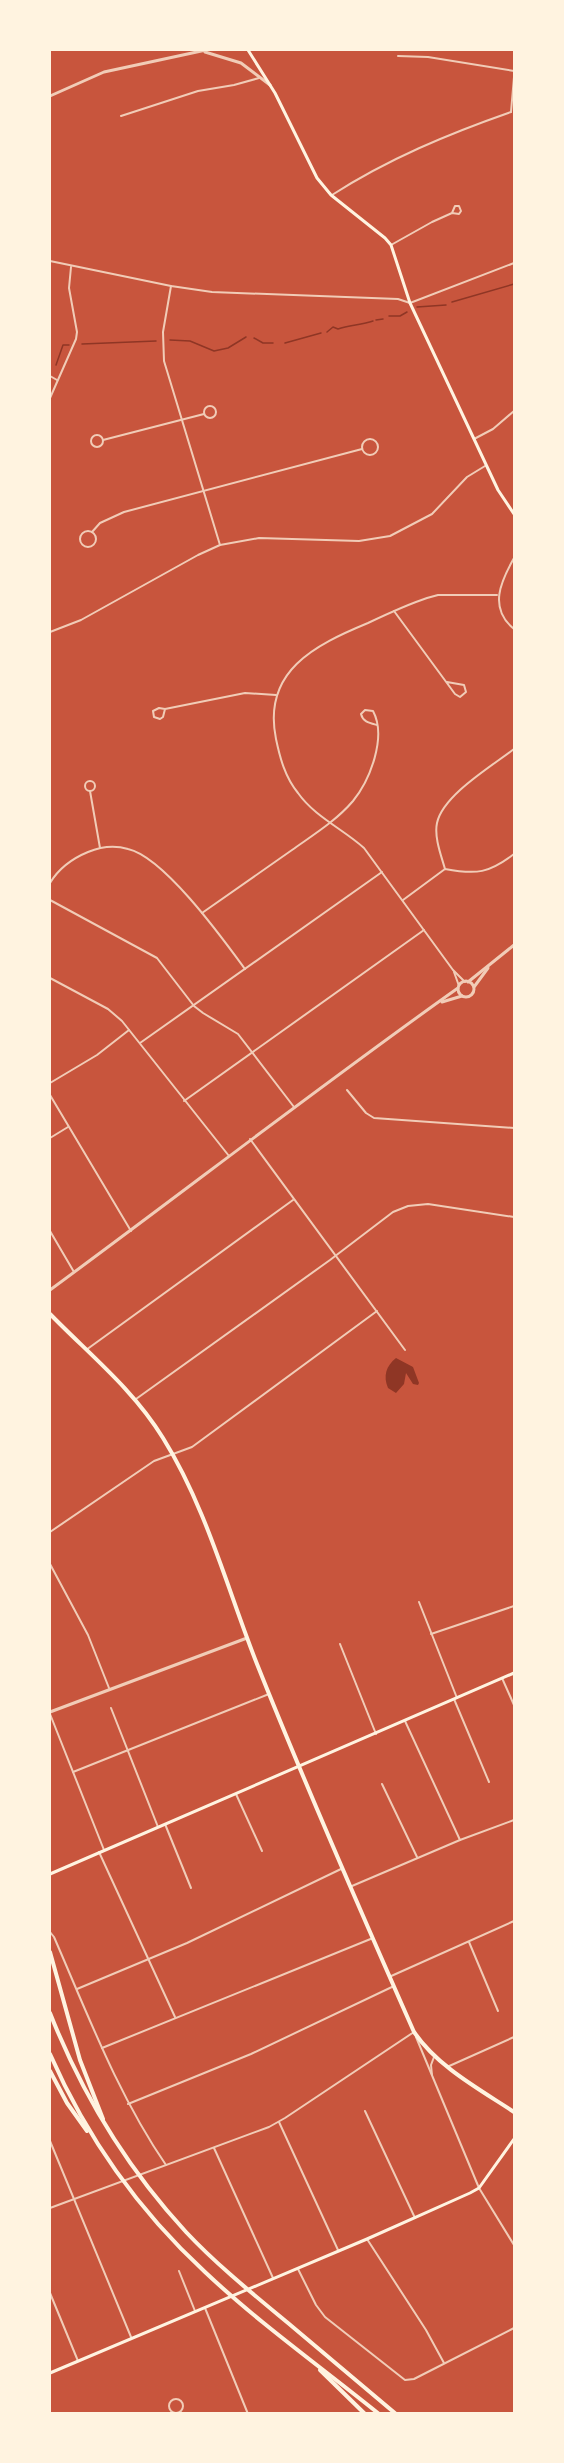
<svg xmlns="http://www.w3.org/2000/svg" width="564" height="2463" viewBox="0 0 564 2463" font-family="'Roboto Condensed',sans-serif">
	<rect width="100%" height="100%" fill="#c8553d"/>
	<path fill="#8f3625" d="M396 1358 413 1367 419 1383 418 1385 413 1384 406 1373 404 1384 396 1393 388 1388C383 1376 386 1366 396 1358Z"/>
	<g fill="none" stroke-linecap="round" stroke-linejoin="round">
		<g stroke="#8f3625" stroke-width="1.5">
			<path d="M452 302 514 284"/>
			<path d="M417 307 446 305"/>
			<path d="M389 316H400L407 312"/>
			<path d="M376 320 383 319"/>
			<path d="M327 332 333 327 338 329C349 325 361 325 373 321"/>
			<path d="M254 338 263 343H273"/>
			<path d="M170 340 190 341 214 351 228 348 246 337"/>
			<path d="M285 343 321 333"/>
			<path d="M82 344 156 341"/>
			<path d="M56 365 63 345H69"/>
		</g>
		<g stroke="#f1ccb7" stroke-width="2">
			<path d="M398 56 428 57 514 71"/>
			<path d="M511 112 514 77"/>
			<path d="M121 116 198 91 234 85 259 78"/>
			<path d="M332 195C388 159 448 134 511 112"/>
			<path d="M391 245 432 222 452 213 455 206H459L461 211 459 214 452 213"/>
			<path d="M50 261 171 286 212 292 398 299 410 303 514 263"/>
			<path d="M171 286 163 332 164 361 220 545"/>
			<path d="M50 376 57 380"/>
			<path d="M50 398 76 339 77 332 69 288 71 267"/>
			<circle cx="210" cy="412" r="6"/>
			<circle cx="97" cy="441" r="6"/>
			<circle cx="370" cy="447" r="8"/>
			<path d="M474 439 493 429 514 411"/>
			<path d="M103 440 204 414"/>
			<circle cx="88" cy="539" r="8"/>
			<path d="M92 532 100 523 124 512 362 449"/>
			<path d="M514 558C501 581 488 608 514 629"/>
			<path d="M394 611 455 694 460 697 466 692 464 685 447 682"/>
			<path d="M50 632 81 620 198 555 220 545 259 538 359 541 390 536 432 514 467 477 485 466"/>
			<path d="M165 709 163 717 160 719 154 717 153 711 159 708 165 709 245 693 276 695"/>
			<circle cx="90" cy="786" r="5"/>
			<path d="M90 791 100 848"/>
			<path d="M445 869C441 855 434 837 437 823 443 795 492 766 514 749"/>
			<path d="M50 883C59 868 71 859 88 852 100 847 115 845 128 849 164 857 223 939 245 969"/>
			<path d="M50 900 157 958 194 1006 203 1013 238 1034 294 1107"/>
			<path d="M403 900 445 869C477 875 489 873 514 854"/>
			<path d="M202 913C232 892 262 871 292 850 313 835 336 821 353 801 370 780 387 737 373 711L365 710 361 714C363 722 369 723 377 725"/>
			<path d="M454 972 459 986"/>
			<path d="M50 978 108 1009 122 1021 229 1156"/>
			<path d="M465 982 453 970 364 848C343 829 315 817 298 793 285 777 280 758 276 739 262 671 315 645 368 623 387 614 406 605 427 598L438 595H497"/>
			<path d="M140 1043 382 872"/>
			<path d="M50 1083 97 1055 129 1030"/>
			<path d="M347 1090 366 1113 374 1118 514 1128"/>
			<path d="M50 1095 131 1231"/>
			<path d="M184 1101 424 930"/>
			<path d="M50 1138 68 1127"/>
			<path d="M250 1139 405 1350"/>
			<path d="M50 1231 74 1272"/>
			<path d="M86 1350 293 1200"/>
			<path d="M136 1399 330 1260 393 1212 408 1206 428 1204 514 1217"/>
			<path d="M50 1532 154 1461 192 1447 377 1311"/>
			<path d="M50 1564 88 1635 109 1688"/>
			<path d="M419 1602 457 1698"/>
			<path d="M431 1634 514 1606"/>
			<path d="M340 1644 376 1734"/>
			<path d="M502 1678 514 1705"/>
			<path d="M454 1699 489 1782"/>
			<path d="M111 1708 158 1827"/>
			<path d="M50 1714 104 1850"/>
			<path d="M405 1721 460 1840"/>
			<path d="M73 1772 269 1694"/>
			<path d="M382 1784 417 1857"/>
			<path d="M236 1794 262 1851"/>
			<path d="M165 1824 191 1888"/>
			<path d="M99 1852 175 2017"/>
			<path d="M352 1886 460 1840 514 1820"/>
			<path d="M50 1932 54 1937C88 2015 118 2095 166 2165"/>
			<path d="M469 1942 498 2011"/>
			<path d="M389 1977 514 1921"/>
			<path d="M77 1989 187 1943 341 1869"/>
			<path d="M416 2037 479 2188 514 2245"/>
			<path d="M102 2048 373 1938"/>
			<path d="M447 2067 514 2037"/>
			<path d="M432 2075 431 2065 434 2057"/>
			<path d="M128 2104 251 2054 394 1986"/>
			<path d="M365 2111 415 2218"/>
			<path d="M279 2122 338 2250"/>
			<path d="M50 2141 131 2337"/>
			<path d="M214 2148 273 2278"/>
			<path d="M50 2208 269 2127 285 2118 414 2032"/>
			<path d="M367 2239 426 2330 444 2363"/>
			<path d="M298 2269 316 2305 325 2317 405 2380 414 2379 514 2328"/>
			<path d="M179 2271 195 2311"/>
			<path d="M50 2293 78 2361"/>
			<path d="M205 2308 248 2414"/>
			<circle cx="176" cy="2406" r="7"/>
			<path d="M513 2414 514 2412"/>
		</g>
		<g stroke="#f1ccb7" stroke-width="3">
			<path d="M205 52 241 63 270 85"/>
			<path d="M50 96 104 72 206 50"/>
			<circle cx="466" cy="989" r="8"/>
			<path d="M468 982 514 945"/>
			<path d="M474 987 488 968"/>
			<path d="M442 1002 462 996"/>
			<path d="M50 1290C186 1190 320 1086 458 988"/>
			<path d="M50 1712 247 1638"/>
		</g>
		<g stroke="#fff3e0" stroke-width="3">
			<path d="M248 50 275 93 317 178 331 195 385 238 391 245 410 303 498 490 514 514"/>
			<path d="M50 1874 514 1673"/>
			<path d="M50 2373 367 2239 470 2193 479 2188 514 2139"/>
		</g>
		<path stroke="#fff3e0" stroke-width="4" d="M50 1314C89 1354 133 1389 163 1438 206 1507 227 1588 257 1664 306 1787 360 1910 414 2032 438 2067 479 2089 514 2112"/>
		<g stroke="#fff3e0" stroke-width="4">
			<path d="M50 1952 80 2060 103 2119"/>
			<path d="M50 2013C82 2094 127 2168 186 2232 217 2265 253 2294 288 2323 324 2353 360 2384 396 2414"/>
			<path d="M50 2054C86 2136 139 2211 205 2272 259 2323 321 2367 379 2414"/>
			<path d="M50 2071 67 2103 87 2131"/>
			<path d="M320 2370 365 2414"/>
		</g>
	</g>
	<rect width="564" height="2463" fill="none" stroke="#fff3e0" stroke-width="102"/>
</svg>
